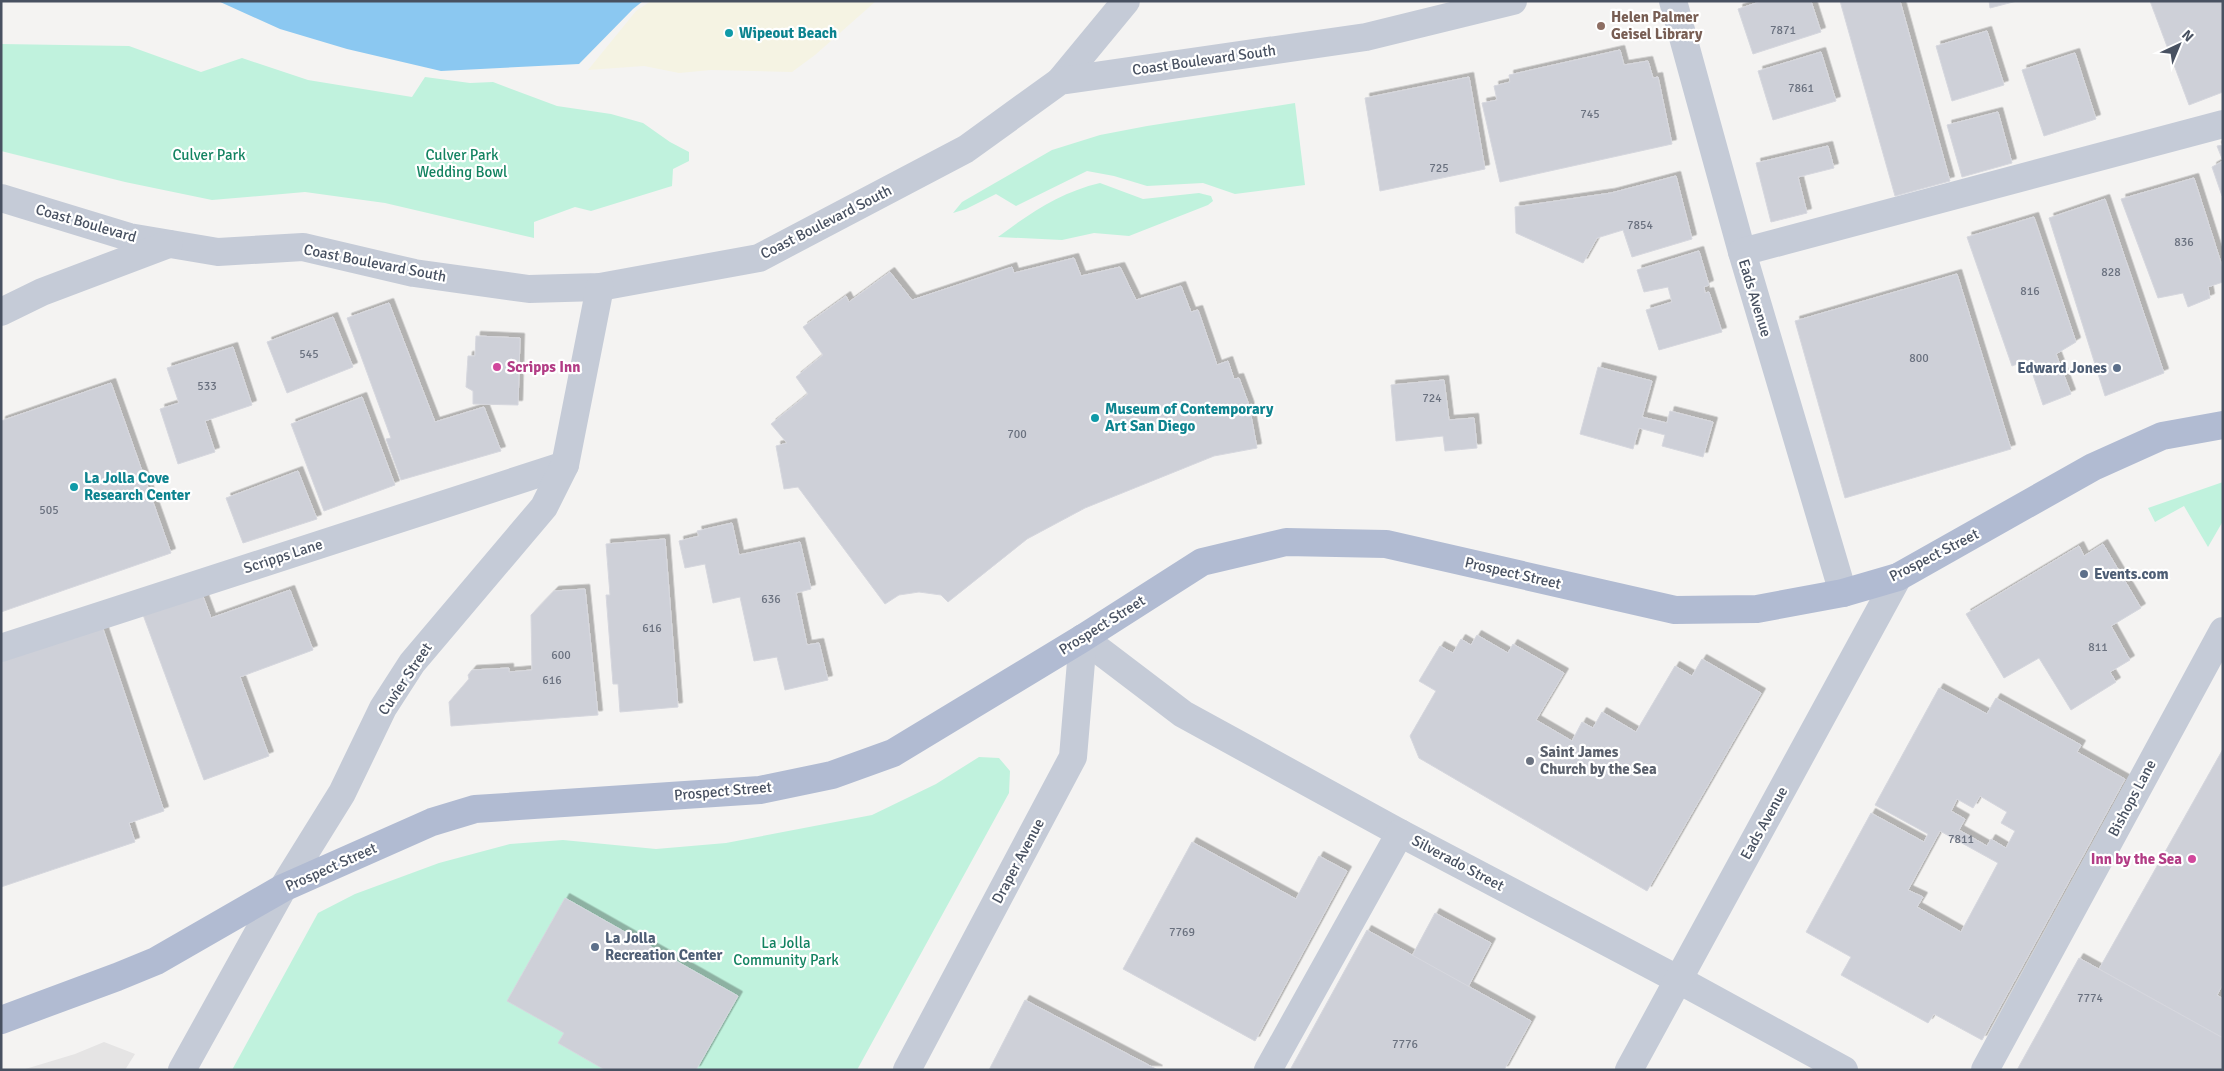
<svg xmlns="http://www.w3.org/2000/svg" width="2224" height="1071" viewBox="0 0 2224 1071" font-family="Signika,sans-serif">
	<defs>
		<filter id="shadow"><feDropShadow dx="4.5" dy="-4.5" stdDeviation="0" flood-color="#0004"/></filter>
	</defs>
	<rect width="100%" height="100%" fill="#f4f3f2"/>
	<path fill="#e5e4e4" d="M104 1042 135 1054 125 1070H22L75 1054Z"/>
	<g fill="#c0f2dd">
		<path d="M1 44 129 46 201 72 242 58 308 80 412 97 425 77 470 83 493 82 557 106 611 114 643 123 670 142 689 152V161L673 169 672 186 591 211 575 207 534 222V238L385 203 305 192 212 200 125 182 1 151Z"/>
		<path d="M1295 103 1305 185 1235 194 1203 183 1147 186 1114 176 1087 171 1016 206 996 194 966 209 953 213 962 202 1052 150 1100 135 1147 126Z"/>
		<path d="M1100 183 1143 199 1199 193 1211 196 1213 201 1208 205 1129 236 1094 233 1062 240 998 237C1030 213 1061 192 1100 183Z"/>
		<path d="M2223 482V521L2208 547 2184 506 2155 522 2148 508Z"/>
		<path d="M979 757 999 758 1010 771 1009 793 857 1070H232L318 913 355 894 439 863 510 844 563 840 656 849 726 843 872 815 936 784Z"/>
	</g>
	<path fill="#f5f3e3" d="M651 1H876L815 55 792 72 711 70 679 73 644 66 588 70 636 11Z"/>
	<path fill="#8bc8f1" d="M218 1H643L633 9 579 64 441 71 347 49 280 29Z"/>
	<g fill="#ced0d8" stroke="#d6d7de" fill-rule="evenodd" filter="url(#shadow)">
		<path d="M1762 1H1811L1821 32 1753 54 1738 9Z"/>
		<path d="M1840 1H1900L1950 181 1895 196Z"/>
		<path d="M1989 1H2017L1990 8Z"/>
		<path d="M2150 1H2223V92L2189 105Z"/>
		<path d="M1987 31 2004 85 1952 101 1936 46Z"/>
		<path d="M1620 50 1624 65 1648 61 1653 78 1658 77 1672 144 1500 182 1482 103 1497 100 1494 86 1510 82 1509 75Z"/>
		<path d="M1821 52 1836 101 1773 120 1758 71Z"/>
		<path d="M2075 53 2096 119 2044 136 2022 70Z"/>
		<path d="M1469 77 1485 169 1380 191 1365 98Z"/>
		<path d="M1998 112 2012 163 1962 177 1947 125Z"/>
		<path d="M2223 145V195L2222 196 2212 167 2223 161 2217 146Z"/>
		<path d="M1828 146 1834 168 1798 177 1807 213 1771 222 1756 163Z"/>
		<path d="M1676 176 1692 239 1632 257 1623 230 1597 238 1583 263 1516 233 1515 207 1611 193Z"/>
		<path d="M2194 178 2223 269V282L2208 287 2210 298 2188 307 2183 293 2158 298 2121 199Z"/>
		<path d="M2105 199 2164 373 2105 396 2049 218Z"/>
		<path d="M2034 217 2076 342 2056 354 2071 394 2043 405 2028 360 2012 366 1967 237Z"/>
		<path d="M1699 251 1709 285 1704 287 1705 293 1709 292 1722 332 1659 350 1646 310 1672 302 1668 287 1644 292 1637 270Z"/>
		<path d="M1074 258 1081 276 1120 267 1136 300 1181 286 1191 312 1198 310 1217 365 1228 361 1234 379 1239 378 1249 405 1257 448 1214 456 1085 508 1027 539 948 602 941 595 919 592 899 595 885 604 798 487 784 489 776 446 787 443 771 424 808 394 796 377 823 355 803 327 846 296 849 302 890 272 912 300 1012 267 1014 273Z"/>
		<path d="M1957 274 2011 449 1845 498 1795 321Z"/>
		<path d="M389 303 435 422 484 407 501 451 401 480 386 439 391 438 347 318Z"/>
		<path d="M333 317 353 367 287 393 267 342Z"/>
		<path d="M476 336 520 338 518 405 473 404V391L466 387 468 356H475Z"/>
		<path d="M233 347 252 405 205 421 215 452 178 464 160 409 179 403 167 368Z"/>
		<path d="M1598 367 1652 381 1642 417 1667 423 1670 411 1713 422 1703 457 1662 446 1665 435 1639 428 1633 449 1580 434Z"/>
		<path d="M1444 380 1449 420 1474 418 1477 448 1445 451 1443 436 1396 441 1391 385Z"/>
		<path d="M111 383 171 553 1 612V421Z"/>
		<path d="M362 397 395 485 324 511 291 424Z"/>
		<path d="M298 471 317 519 243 543 226 498Z"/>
		<path d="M732 523 739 555 800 542 811 589 796 593 807 645 819 643 828 680 785 690 777 657 754 661 740 597 713 603 705 564 685 568 679 541 699 536 697 531Z"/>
		<path d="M665 539 678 707 620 712 618 684H613L606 595H610L606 544Z"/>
		<path d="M2103 544 2141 608 2111 626 2130 660 2110 672 2116 682 2071 710 2039 658 2004 678 1966 614 2079 546 2084 556Z"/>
		<path d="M585 589 598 715 451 726 449 702 469 679 468 675 472 670 509 668V672L532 670 531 615 554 591Z"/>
		<path d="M290 590 313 650 240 677 269 756 204 780 142 612 201 591 211 618Z"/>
		<path d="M100 620 164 811 129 823 135 842 1 887V652Z"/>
		<path d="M1477 635 1508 653 1513 644 1564 673 1536 720 1572 741 1582 722 1593 728 1602 712 1636 732 1675 666 1692 676 1702 659 1761 693 1647 891 1419 758 1410 736 1436 691 1419 681 1440 646 1453 653 1461 639 1471 645Z"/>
		<path d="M1939 688 1987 714 1996 698 2081 745 2077 752 2125 779 1982 1040 1934 1014 1928 1023 1841 975 1851 957 1806 932 1871 813 1924 842 1928 834 1875 805ZM1980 796 2007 812 2001 823 2015 831 2006 848 1991 839 1987 846 1959 830 1965 819 1951 811 1957 799 1973 808ZM1940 831 1998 863 1961 932 1917 907 1923 897 1908 890Z"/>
		<path d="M2223 749V984L2217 995 2223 999V1038L2099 969Z"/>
		<path d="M1192 842 1296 899 1319 856 1347 871 1255 1041 1123 969Z"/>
		<path d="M565 898 738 996 696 1070H605L558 1043 564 1033 507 1001Z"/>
		<path d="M1435 913 1491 943 1468 987 1412 956Z"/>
		<path d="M1367 930 1531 1021 1504 1070H1290Z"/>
		<path d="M2079 958 2223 1038V1070H2017Z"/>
		<path d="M1025 1000 1158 1070H989Z"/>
	</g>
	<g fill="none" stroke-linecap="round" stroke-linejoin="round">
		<g stroke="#c5cbd7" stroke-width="28">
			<path d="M1673 1 1742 252 1843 593"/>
			<path d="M1060 81 1126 1"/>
			<path d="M1 198 129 237 218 252 303 247 414 273 529 289 600 287 759 258 966 149 1060 81 1366 37 1513 1"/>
			<path d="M1742 252 2223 124"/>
			<path d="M1 312 42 292 169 244"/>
			<path d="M1083 638 1183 714 1400 833 1679 980 1844 1070"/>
			<path d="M1 648 565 465"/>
			<path d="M182 1070 283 888 342 793 383 708 412 663 544 507 565 465 600 287"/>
			<path d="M907 1070 1073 757 1083 638"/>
			<path d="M1268 1070 1400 833"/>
			<path d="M1629 1070 1898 577"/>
			<path d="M1985 1070 2223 631"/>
		</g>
		<path stroke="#b1bbd2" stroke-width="28" d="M1 1020 117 977 156 961 283 888 432 822 475 809 760 790 832 775 893 753 1083 638 1202 562 1286 542 1386 544 1675 610 1757 609 1843 593 1898 577 2093 467 2162 436 2223 425"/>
	</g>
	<circle fill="#8d6e63" stroke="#fff" stroke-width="2" cx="1601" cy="26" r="5"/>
	<g fill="#0f9aa8" stroke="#fff" stroke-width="2">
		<circle cx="729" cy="33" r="5"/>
		<circle cx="1095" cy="418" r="5"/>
		<circle cx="74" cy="487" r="5"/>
	</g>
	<g fill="#d1479c" stroke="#fff" stroke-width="2">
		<circle cx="497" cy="367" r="5"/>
		<circle cx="2192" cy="859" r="5"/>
	</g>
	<g fill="#5c6f8a" stroke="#fff" stroke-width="2">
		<circle cx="2117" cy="368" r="5"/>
		<circle cx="2084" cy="574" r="5"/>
		<circle cx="595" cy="947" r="5"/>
	</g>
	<circle fill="#6b7280" stroke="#fff" stroke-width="2" cx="1530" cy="761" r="5"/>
	<g text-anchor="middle" stroke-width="4.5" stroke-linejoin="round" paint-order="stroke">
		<g font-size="12" fill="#6a717f">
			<text x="1783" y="34">7871</text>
			<text x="1801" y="92">7861</text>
			<text x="1590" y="118">745</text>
			<text x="1439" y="172">725</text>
			<text x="1640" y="229">7854</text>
			<text x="2184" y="246">836</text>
			<text x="2111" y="276">828</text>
			<text x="2030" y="295">816</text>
			<text x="309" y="358">545</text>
			<text x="1919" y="362">800</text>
			<text x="207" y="390">533</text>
			<text x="1432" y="402">724</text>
			<text x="1017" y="438">700</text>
			<text x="49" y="514">505</text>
			<text x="771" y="603">636</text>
			<text x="652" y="632">616</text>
			<text x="2098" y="651">811</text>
			<text x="561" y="659">600</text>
			<text x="552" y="684">616</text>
			<text x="1961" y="843">7811</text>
			<text x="1182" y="936">7769</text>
			<text x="2090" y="1002">7774</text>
			<text x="1405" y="1048">7776</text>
		</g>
		<g font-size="15" font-weight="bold" fill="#785e54" stroke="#fff" text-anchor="start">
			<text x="1611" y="22">Helen Palmer<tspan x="1611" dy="17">Geisel Library</tspan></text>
		</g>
		<g font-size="15" font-weight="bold" fill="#0d838f" stroke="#fff" text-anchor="start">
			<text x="739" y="38">Wipeout Beach</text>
			<text x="1105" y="414">Museum of Contemporary<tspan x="1105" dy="17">Art San Diego</tspan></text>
			<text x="84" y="483">La Jolla Cove<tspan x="84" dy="17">Research Center</tspan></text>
		</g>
		<g font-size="15" fill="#485161" stroke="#fff">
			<text transform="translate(1204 60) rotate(-8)" y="5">Coast Boulevard South</text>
			<text transform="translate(826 222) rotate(-27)" y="5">Coast Boulevard South</text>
			<text transform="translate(86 223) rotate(16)" y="5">Coast Boulevard</text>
			<text transform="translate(375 263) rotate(11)" y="5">Coast Boulevard South</text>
			<text transform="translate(1755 298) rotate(73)" y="5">Eads Avenue</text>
			<text transform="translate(1934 555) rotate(-27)" y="5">Prospect Street</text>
			<text transform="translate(283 556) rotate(-18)" y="5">Scripps Lane</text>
			<text transform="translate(1513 573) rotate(13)" y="5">Prospect Street</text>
			<text transform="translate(1102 625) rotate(-32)" y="5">Prospect Street</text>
			<text transform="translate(405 679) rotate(-56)" y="5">Cuvier Street</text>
			<text transform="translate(723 791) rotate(-5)" y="5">Prospect Street</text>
			<text transform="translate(2132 798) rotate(-62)" y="5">Bishops Lane</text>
			<text transform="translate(1764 823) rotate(-61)" y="5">Eads Avenue</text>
			<text transform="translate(1018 861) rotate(-62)" y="5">Draper Avenue</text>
			<text transform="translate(1458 863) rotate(28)" y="5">Silverado Street</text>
			<text transform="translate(331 867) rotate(-24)" y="5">Prospect Street</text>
		</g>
		<g font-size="15" fill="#138361" stroke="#fff">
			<text x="209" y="160">Culver Park</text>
			<text x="462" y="160">Culver Park<tspan x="462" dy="17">Wedding Bowl</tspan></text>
			<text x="786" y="948">La Jolla<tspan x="786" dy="17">Community Park</tspan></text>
		</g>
		<g font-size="15" font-weight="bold" fill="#b23c85" stroke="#fff" text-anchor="start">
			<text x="507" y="372">Scripps Inn</text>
			<text x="2182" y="864" text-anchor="end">Inn by the Sea</text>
		</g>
		<g font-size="15" font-weight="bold" fill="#4e5e75" stroke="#fff" text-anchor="start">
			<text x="2107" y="373" text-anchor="end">Edward Jones</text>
			<text x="2094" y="579">Events.com</text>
			<text x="605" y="943">La Jolla<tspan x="605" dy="17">Recreation Center</tspan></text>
		</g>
		<g font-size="15" font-weight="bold" fill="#5b616d" stroke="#fff" text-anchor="start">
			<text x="1540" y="757">Saint James<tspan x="1540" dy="17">Church by the Sea</tspan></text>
		</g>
	</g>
	<rect width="2224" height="1071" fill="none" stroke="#485161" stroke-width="5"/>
	<g transform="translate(2179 45) rotate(44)" stroke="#ffffff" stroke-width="4" paint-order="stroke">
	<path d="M0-4L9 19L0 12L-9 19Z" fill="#485161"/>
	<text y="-8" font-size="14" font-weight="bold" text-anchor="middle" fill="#485161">N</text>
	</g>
</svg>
